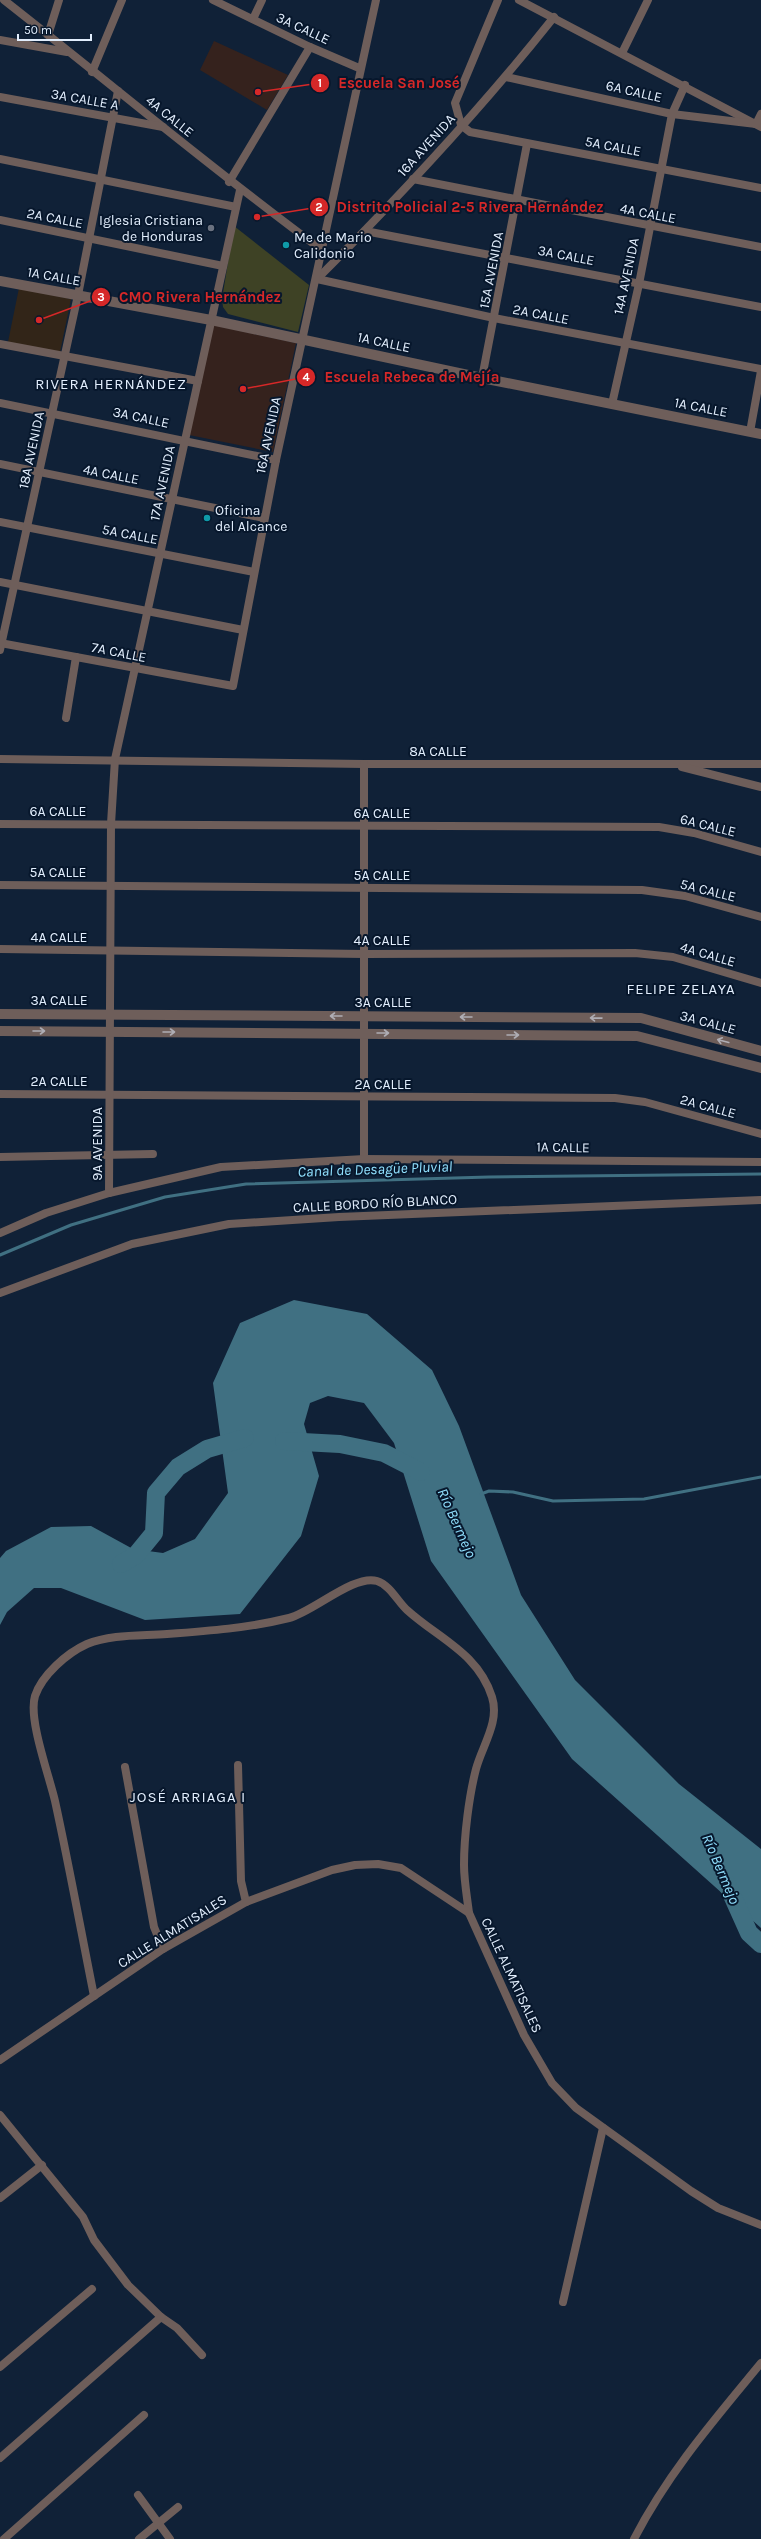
<svg xmlns="http://www.w3.org/2000/svg" width="761" height="2539" viewBox="0 0 761 2539" font-family="Karla,sans-serif">
	<rect width="100%" height="100%" fill="#102137"/>
	<g fill="#35221d">
		<path d="M214 41 288 75 267 110 200 70Z"/>
		<path d="M213 325 296 343 273 452 189 435Z"/>
	</g>
	<path fill="#322518" d="M19 288 71 299 60 352 8 342Z"/>
	<path fill="#3e4225" d="M234 226 309 285 298 332 228 314 223 307 222 299Z"/>
	<path fill="#407082" d="M294 1300 367 1314 432 1370 459 1426 521 1595 575 1680 679 1784 761 1849V1928L572 1759 431 1561 394 1443 364 1403 328 1396 310 1403 304 1424 319 1476 301 1536 240 1614 145 1620 61 1588H34L7 1612 0 1625V1558L6 1551 51 1527 91 1526 133 1549 163 1553 195 1539 228 1493 213 1383 240 1323Z"/>
	<g fill="none" stroke-linecap="round" stroke-linejoin="round">
		<g stroke="#407082" stroke-width="3">
			<path d="M0 1255 71 1225 165 1197 246 1184 489 1177 761 1174"/>
			<path d="M481 1494 489 1491 513 1492 553 1501 644 1499 761 1477"/>
		</g>
		<g stroke="#407082" stroke-width="18">
			<path d="M284 1441 340 1444 384 1453 421 1472"/>
			<path d="M121 1564 136 1555 154 1533 156 1493 178 1467 207 1449 245 1438"/>
			<path d="M727 1884 749 1933 761 1944"/>
		</g>
		<g stroke="#6e5e5a" stroke-width="8">
			<path d="M4 0C110 83 213 170 322 250"/>
			<path d="M213 0 310 47 359 68"/>
			<path d="M498 0 455 103 461 125 470 132 761 188"/>
			<path d="M519 0 761 127"/>
			<path d="M253 19 262 0"/>
			<path d="M48 35 59 0"/>
			<path d="M0 40 67 52"/>
			<path d="M622 53 648 0"/>
			<path d="M92 72 122 0"/>
			<path d="M506 77 672 114 756 124 761 114"/>
			<path d="M0 97 163 127"/>
			<path d="M0 159 236 207"/>
			<path d="M413 179 761 247"/>
			<path d="M229 182 310 47"/>
			<path d="M0 220 223 266"/>
			<path d="M365 231 761 307"/>
			<path d="M317 279 494 318 761 369"/>
			<path d="M317 279C400 196 481 109 554 17"/>
			<path d="M0 344 198 381"/>
			<path d="M482 378 527 144"/>
			<path d="M0 403 276 460"/>
			<path d="M612 404 639 284 672 114 685 85"/>
			<path d="M750 432 761 371"/>
			<path d="M0 464 264 518"/>
			<path d="M0 522 254 572"/>
			<path d="M0 582 243 630"/>
			<path d="M0 643 233 686 276 460 376 0"/>
			<path d="M0 650 78 295 118 91"/>
			<path d="M66 718 76 657"/>
			<path d="M0 759 364 764H761"/>
			<path d="M364 764V1159"/>
			<path d="M682 767 761 787"/>
			<path d="M0 824 659 827 694 833 761 852"/>
			<path d="M0 885 642 890 685 896 761 917"/>
			<path d="M0 949 364 954 635 953 673 957 761 983"/>
			<path d="M0 1094 615 1098 645 1102 761 1134"/>
			<path d="M0 1157 153 1154"/>
			<path d="M109 1193 111 824 115 759 240 190"/>
			<path d="M0 1233 46 1213 109 1193 221 1167 364 1159 761 1162"/>
			<path d="M0 1293 132 1244 229 1224 339 1217 761 1200"/>
			<path d="M238 1765 241 1881 246 1902"/>
			<path d="M125 1767 154 1927 163 1949"/>
			<path d="M94 1996C81 1931 69 1865 55 1801 49 1775 28 1719 35 1696 42 1675 67 1653 87 1644 111 1634 142 1636 167 1634 208 1631 249 1628 289 1618 313 1612 354 1574 377 1581 390 1585 398 1602 407 1610 439 1639 478 1653 492 1697 500 1722 482 1746 476 1769 469 1796 464 1836 464 1865 464 1880 467 1897 469 1913"/>
			<path d="M0 2060 163 1949 246 1902 332 1870 355 1865 378 1864 401 1868 469 1913 524 2035 552 2083 576 2108 691 2191 718 2208 761 2225"/>
			<path d="M0 2115 83 2217 94 2240 128 2285 161 2317 177 2328 202 2355"/>
			<path d="M0 2198 42 2165"/>
			<path d="M563 2302 603 2128"/>
			<path d="M0 2367 92 2289"/>
			<path d="M0 2458 161 2317"/>
			<path d="M138 2495 170 2539"/>
			<path d="M4 2539 144 2415"/>
			<path d="M139 2539 178 2507"/>
			<path d="M634 2539C668 2473 714 2420 761 2363"/>
		</g>
		<g stroke="#6e5e5a" stroke-width="10">
			<path d="M0 281 211 320 482 378 761 434"/>
			<path d="M0 1014 641 1018 761 1051"/>
			<path d="M0 1031 637 1036 761 1068"/>
		</g>
	</g>
	<defs><path id="oneway-shaft" d="M-6 0H5M1.5-3L5.5 0L1.5 3" fill="none" stroke-width="1.6" stroke-linecap="round" stroke-linejoin="round"/></defs>
	<g stroke="#aeadb4">
		<use href="#oneway-shaft" transform="translate(336 1016) rotate(-180)"/>
		<use href="#oneway-shaft" transform="translate(466 1017) rotate(-180)"/>
		<use href="#oneway-shaft" transform="translate(596 1018) rotate(-179)"/>
		<use href="#oneway-shaft" transform="translate(39 1031)"/>
		<use href="#oneway-shaft" transform="translate(169 1032)"/>
		<use href="#oneway-shaft" transform="translate(383 1033)"/>
		<use href="#oneway-shaft" transform="translate(513 1035)"/>
		<use href="#oneway-shaft" transform="translate(723 1041) rotate(-165)"/>
	</g>
	<circle fill="#6b7280" stroke="#07172c" stroke-width="1.5" cx="211" cy="228" r="4"/>
	<g fill="#0f9aa8" stroke="#07172c" stroke-width="1.5">
		<circle cx="286" cy="245" r="4"/>
		<circle cx="207" cy="518" r="4"/>
	</g>
	<g text-anchor="middle" stroke-width="4" stroke-linejoin="round" paint-order="stroke">
		<g font-size="14" fill="#e2eefd" stroke="#07172c">
			<text transform="translate(303 28) rotate(25)" y="5">3A CALLE</text>
			<text transform="translate(634 91) rotate(13)" y="5">6A CALLE</text>
			<text transform="translate(85 99) rotate(10)" y="5">3A CALLE A</text>
			<text transform="translate(170 116) rotate(39)" y="5">4A CALLE</text>
			<text transform="translate(426 145) rotate(-48)" y="5">16A AVENIDA</text>
			<text transform="translate(613 146) rotate(11)" y="5">5A CALLE</text>
			<text transform="translate(648 213) rotate(11)" y="5">4A CALLE</text>
			<text transform="translate(55 218) rotate(11)" y="5">2A CALLE</text>
			<text transform="translate(566 255) rotate(11)" y="5">3A CALLE</text>
			<text transform="translate(491 270) rotate(-79)" y="5">15A AVENIDA</text>
			<text transform="translate(54 276) rotate(10)" y="5">1A CALLE</text>
			<text transform="translate(626 276) rotate(-78)" y="5">14A AVENIDA</text>
			<text transform="translate(541 314) rotate(11)" y="5">2A CALLE</text>
			<text transform="translate(384 342) rotate(12)" y="5">1A CALLE</text>
			<text transform="translate(701 407) rotate(11)" y="5">1A CALLE</text>
			<text transform="translate(141 417) rotate(12)" y="5">3A CALLE</text>
			<text transform="translate(268 435) rotate(-78)" y="5">16A AVENIDA</text>
			<text transform="translate(31 450) rotate(-78)" y="5">18A AVENIDA</text>
			<text transform="translate(111 474) rotate(11)" y="5">4A CALLE</text>
			<text transform="translate(162 483) rotate(-78)" y="5">17A AVENIDA</text>
			<text transform="translate(130 534) rotate(11)" y="5">5A CALLE</text>
			<text transform="translate(119 652) rotate(11)" y="5">7A CALLE</text>
			<text x="438" y="756">8A CALLE</text>
			<text x="58" y="816">6A CALLE</text>
			<text x="382" y="818">6A CALLE</text>
			<text transform="translate(708 825) rotate(14)" y="5">6A CALLE</text>
			<text x="58" y="877">5A CALLE</text>
			<text x="382" y="880">5A CALLE</text>
			<text transform="translate(708 890) rotate(14)" y="5">5A CALLE</text>
			<text x="59" y="942">4A CALLE</text>
			<text x="382" y="945">4A CALLE</text>
			<text transform="translate(708 954) rotate(16)" y="5">4A CALLE</text>
			<text x="59" y="1005">3A CALLE</text>
			<text x="383" y="1007">3A CALLE</text>
			<text transform="translate(708 1022) rotate(15)" y="5">3A CALLE</text>
			<text x="59" y="1086">2A CALLE</text>
			<text x="383" y="1089">2A CALLE</text>
			<text transform="translate(708 1106) rotate(15)" y="5">2A CALLE</text>
			<text transform="translate(97 1144) rotate(-90)" y="5">9A AVENIDA</text>
			<text transform="translate(563 1147) rotate(1)" y="5">1A CALLE</text>
			<text transform="translate(375 1203) rotate(-3)" y="5">CALLE BORDO RÍO BLANCO</text>
			<text transform="translate(172 1931) rotate(-32)" y="5">CALLE ALMATISALES</text>
			<text transform="translate(512 1975) rotate(65)" y="5">CALLE ALMATISALES</text>
		</g>
		<g font-size="14" fill="#e2eefd" stroke="#07172c" text-anchor="start">
			<text x="203" y="225" text-anchor="end">Iglesia Cristiana<tspan x="203" dy="16">de Honduras</tspan></text>
			<text x="294" y="242">Me de Mario<tspan x="294" dy="16">Calidonio</tspan></text>
			<text x="215" y="515">Oficina<tspan x="215" dy="16">del Alcance</tspan></text>
		</g>
		<g font-size="15" letter-spacing="1" fill="#e2eefd" stroke="#07172c">
			<text x="111" y="389">RIVERA HERNÁNDEZ</text>
			<text x="681" y="994">FELIPE ZELAYA</text>
			<text x="188" y="1802">JOSÉ ARRIAGA I</text>
		</g>
		<g font-size="15" font-style="italic" fill="#91e1ff" stroke="#07172c">
			<text transform="translate(375 1169) rotate(-2)" y="5">Canal de Desagüe Pluvial</text>
			<text transform="translate(457 1523) rotate(66)" y="5">Río Bermejo</text>
			<text transform="translate(721 1869) rotate(67)" y="5">Río Bermejo</text>
		</g>
	</g>
	<path fill="none" stroke="#d62828" stroke-width="1.5" d="M258 92L320 83M257 217L319 207M39 320L101 297M243 389L306 377"/>
	<g fill="#d62828" stroke="#07172c" stroke-width="1.5">
		<circle cx="258" cy="92" r="4"/>
		<circle cx="257" cy="217" r="4"/>
		<circle cx="39" cy="320" r="4"/>
		<circle cx="243" cy="389" r="4"/>
		<circle cx="320" cy="83" r="10"/>
		<circle cx="319" cy="207" r="10"/>
		<circle cx="101" cy="297" r="10"/>
		<circle cx="306" cy="377" r="10"/>
	</g>
	<g font-size="12" text-anchor="middle" font-weight="bold" fill="#fff">
		<text x="320" y="87">1</text>
		<text x="319" y="211">2</text>
		<text x="101" y="301">3</text>
		<text x="306" y="381">4</text>
	</g>
	<g font-size="15" text-anchor="middle" font-weight="bold" fill="#d62828" stroke="#07172c" stroke-width="4" stroke-linejoin="round" paint-order="stroke">
		<text x="399" y="88">Escuela San José</text>
		<text x="470" y="212">Distrito Policial 2-5 Rivera Hernández</text>
		<text x="200" y="302">CMO Rivera Hernández</text>
		<text x="412" y="382">Escuela Rebeca de Mejía</text>
	</g>
	<path d="M18 34v6h73v-6" fill="none" stroke="#e2eefd" stroke-width="2"/>
	<text x="24" y="34" font-size="12" fill="#e2eefd" stroke="#07172c" stroke-width="3" paint-order="stroke">50 m</text>
</svg>
